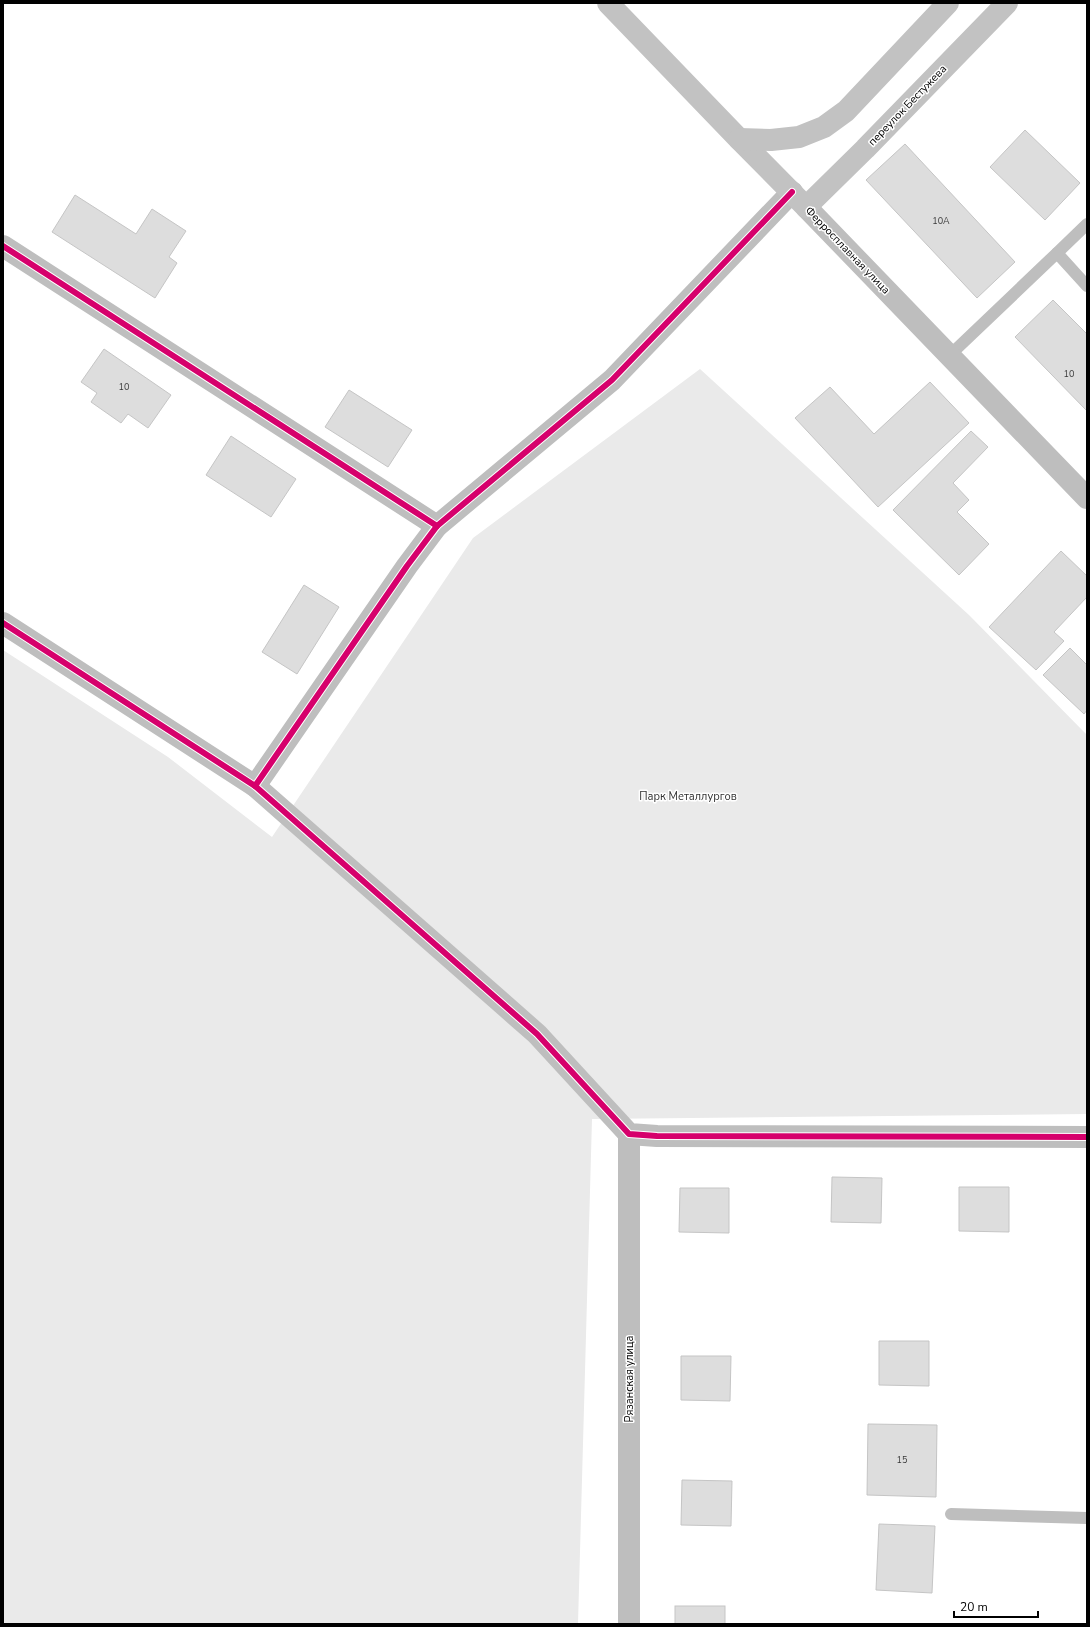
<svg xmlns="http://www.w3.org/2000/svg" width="1090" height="1627" viewBox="0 0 1090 1627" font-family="'Nunito Sans',sans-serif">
	<rect width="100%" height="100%" fill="#fff"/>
	<path fill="#eaeaea" d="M700 369 969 615 1087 735V1114L592 1119 578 1624H3V650L168 757 272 837 473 538Z"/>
	<g fill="#ddd" stroke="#c5c5c5">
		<path d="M1025 130 1080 183 1045 220 990 167Z"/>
		<path d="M905 144 1015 262 977 298 866 180Z"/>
		<path d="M75 195 136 234 152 209 186 231 169 257 177 263 155 298 52 232Z"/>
		<path d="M1053 300 1087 334V411L1015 337Z"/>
		<path d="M104 349 171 395 148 428 128 414 121 423 91 402 97 393 81 382Z"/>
		<path d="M930 382 969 423 878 507 795 418 830 387 874 434Z"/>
		<path d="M349 390 412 430 388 467 325 427Z"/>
		<path d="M971 431 988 447 953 483 969 500 957 512 989 544 959 575 893 510Z"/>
		<path d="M231 436 296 479 271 517 206 475Z"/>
		<path d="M1061 551 1087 576V597L1054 632 1064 641 1036 670 989 627Z"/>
		<path d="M304 585 339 607 297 674 262 652Z"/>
		<path d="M1070 648 1087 665V710L1084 714 1043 675Z"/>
		<path d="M832 1177 882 1178 881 1223 831 1222Z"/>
		<path d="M959 1187H1009V1232L959 1231Z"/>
		<path d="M680 1188H729V1233L679 1232Z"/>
		<path d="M879 1341H929V1386L879 1385Z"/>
		<path d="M681 1356H731L730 1401 681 1400Z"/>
		<path d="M868 1424 937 1425 936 1497 867 1495Z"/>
		<path d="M682 1480 732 1481 731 1526 681 1525Z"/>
		<path d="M879 1524 935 1526 932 1593 876 1590Z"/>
		<rect x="675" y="1606" width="50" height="18"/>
	</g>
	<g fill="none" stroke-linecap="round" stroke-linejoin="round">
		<g stroke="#bebebe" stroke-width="12">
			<path d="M1057 253 1087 224"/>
			<path d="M950 355 1057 253 1087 286"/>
			<path d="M951 1514 1087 1518"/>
		</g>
		<g stroke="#bebebe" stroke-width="22">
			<path d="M3 246 437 526"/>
			<path d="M3 623 255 786 537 1034 629 1134 657 1136 1087 1137"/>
			<path d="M255 786 407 566 437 526 612 380 792 192"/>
			<path d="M629 1134V1624"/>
		</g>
		<path stroke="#bebebe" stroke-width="22" d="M806 207 1087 498"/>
		<g stroke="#c2c2c2" stroke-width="22">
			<path d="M608 3 739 139 806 207 865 149 1007 3"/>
			<path d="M739 139 771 140 799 137 824 127 846 111 948 3"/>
		</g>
		<g stroke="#fff" stroke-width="8">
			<g id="cycleway">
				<path d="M3 246 437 526"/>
				<path d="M3 623 255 786 537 1034 629 1134 657 1136 1087 1137"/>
				<path d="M255 786 407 566 437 526 612 380 792 192"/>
			</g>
		</g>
		<use href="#cycleway" stroke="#d6006c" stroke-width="6"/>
	</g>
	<g text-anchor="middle" stroke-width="3" stroke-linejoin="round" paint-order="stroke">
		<g font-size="9" fill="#373737">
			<text x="941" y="224">10А</text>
			<text x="1069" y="377">10</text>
			<text x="124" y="390">10</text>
			<text x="902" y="1463">15</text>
		</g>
		<g font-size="11" fill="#000" stroke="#fff">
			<text transform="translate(907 105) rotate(-46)" y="4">переулок Бестужева</text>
			<text transform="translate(848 250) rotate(46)" y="4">Ферросплавная улица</text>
			<text transform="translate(629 1379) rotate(-90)" y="4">Рязанская улица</text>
		</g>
		<g font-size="11" fill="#303030" stroke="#fff">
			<text x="688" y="800">Парк Металлургов</text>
		</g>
	</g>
	<rect width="1090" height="1627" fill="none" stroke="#000000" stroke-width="8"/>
	<path d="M954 1611v6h84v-6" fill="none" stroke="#000000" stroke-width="2"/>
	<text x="960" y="1611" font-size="12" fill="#000000" stroke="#ffffff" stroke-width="3" paint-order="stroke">20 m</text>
</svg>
